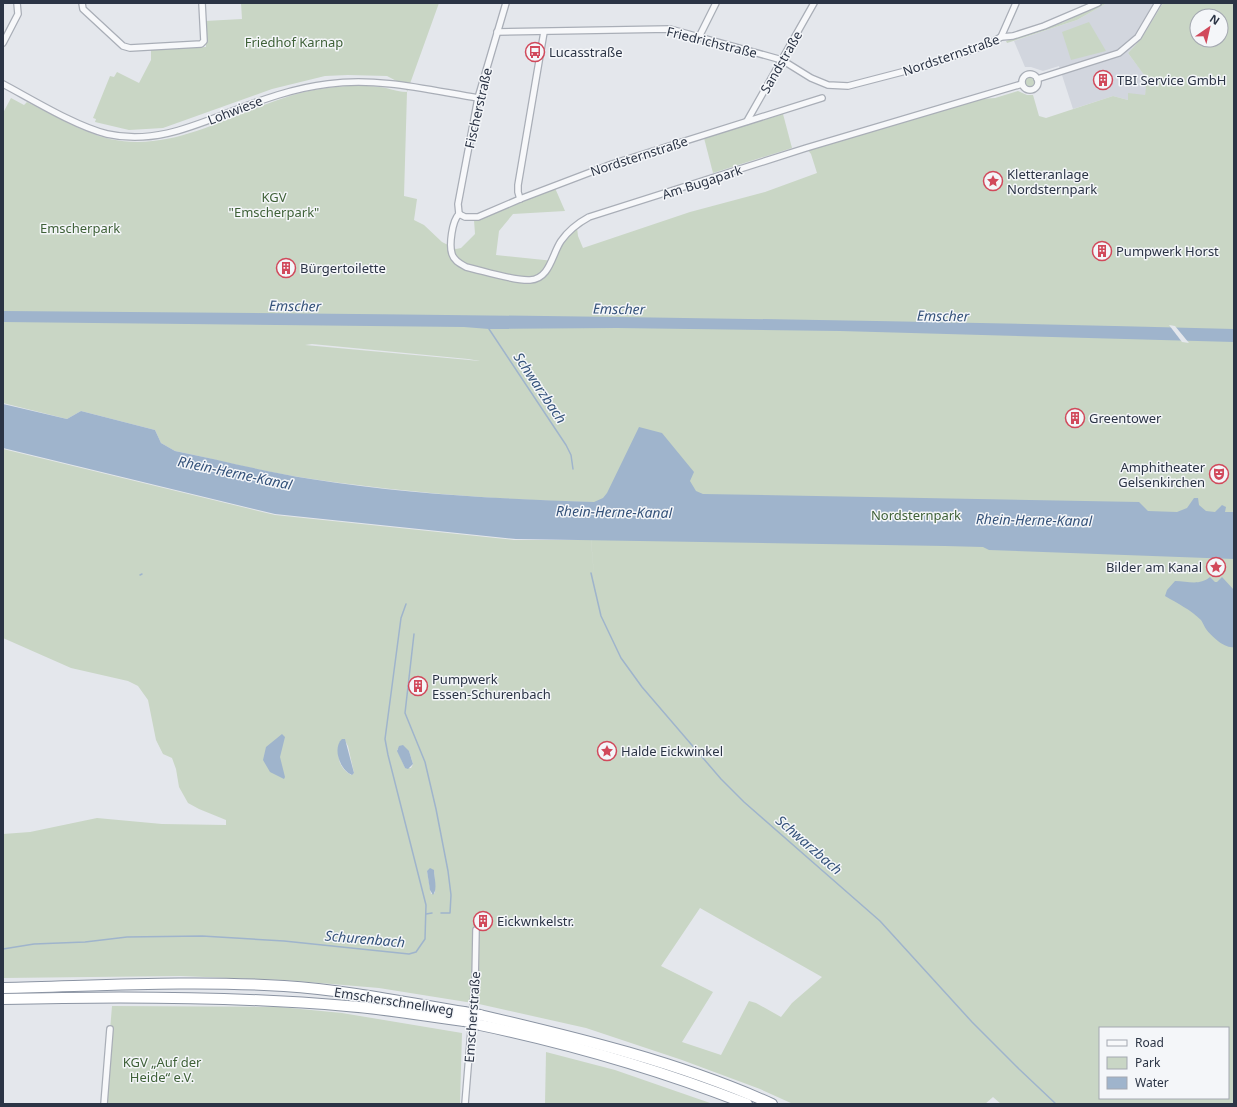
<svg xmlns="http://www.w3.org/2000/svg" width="1237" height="1107" viewBox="0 0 1237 1107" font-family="'Noto Sans',sans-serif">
	<rect width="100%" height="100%" fill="#e4e7ec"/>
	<path fill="#d2d6de" d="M1107 3H1163L1141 39 1128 53 1148 80 1145 95 1128 100 1113 96 1073 109 1059 66 1043 71 1031 67H1025L1014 41 1077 20Z"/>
	<g fill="#c9d6c5" fill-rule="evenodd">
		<path d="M241 3H439L407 92 404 196 417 199 414 220 424 225 442 242 456 249 461 248 475 234 474 220 555 188 565 211 513 214 499 231 496 255 554 261 567 237 577 228 578 236 583 248 690 212 765 192 817 173 811 154 806 148 967 100 995 98 1018 91 1027 95H1033L1039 116 1046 118 1113 96 1128 100V93L1145 95 1147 79 1128 53 1141 39 1163 3H1234V1104H1001L993 1097 985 1104H793L760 1089 682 1060 586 1028 479 1004 379 988 284 980 180 976 3 978V834L30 832 97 818 162 824 226 825V820L199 809 188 803 179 787 176 769 172 758 163 754 156 740 148 700 138 686 128 681 71 668 3 638V449L275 515 514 540H591L596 600 588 502C495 500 404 492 312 479 266 473 220 460 175 451L161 443 155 430 81 411 67 419 3 403V113L11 98 24 105 27 102C53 115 81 132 110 139 181 155 245 103 314 90 337 86 364 84 386 88 393 90 401 92 407 92L406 86 387 76 348 75 325 76 272 89 163 128 129 130 95 122 96 119 93 118 110 76 114 77 117 72 139 83 151 60V50L206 47 205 21 242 19ZM1197 16H1221V40H1197ZM312 344 468 359 480 361 305 345ZM344 739 348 746 354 773 351 775C336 766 336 752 344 739ZM397 749 409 751 413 764 411 768H405ZM434 870 435 893 431 894 427 871ZM700 908 822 977 792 1003 781 1017 756 1003 749 1001 721 1055 682 1042 713 992 661 966ZM1100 1028H1228V1098H1100Z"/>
		<path d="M1103 3H1107L1077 20 1007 43 1006 41 1064 22Z"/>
		<path d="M1089 22 1106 51 1071 60 1062 32Z"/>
		<circle cx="1030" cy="81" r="6"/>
		<path d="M783 114 792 148 713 173 704 138Z"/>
		<path d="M112 1006 280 1007 342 1013 462 1033 460 1104H104Z"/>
		<path d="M546 1052 615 1070 713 1104H545Z"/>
	</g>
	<g fill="#9fb4cc">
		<path d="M3 311C413 314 824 318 1234 329V342L840 331 617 328 489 329 464 327 3 322Z"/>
		<path d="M3 404 67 419 81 411 155 430 161 443 175 451C220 460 266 472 311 479 405 494 500 499 594 502L603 498 607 493 639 427 662 433 694 472 690 481 696 491 703 494 1139 502 1148 511 1177 512 1187 508 1194 498H1198L1199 505 1206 511 1215 512 1222 505 1226 507 1225 512H1234V559L989 550 983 547 945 546 516 539 275 514 3 448Z"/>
		<path d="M1210 577 1215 582H1217L1222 577 1234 590V647C1225 649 1211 636 1206 629 1204 626 1203 623 1201 620 1191 610 1177 603 1165 596L1167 590 1175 581C1188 581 1199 586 1210 577Z"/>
		<path d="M282 734 285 737 280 757 285 777 284 779 270 772 263 760 266 747Z"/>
		<path d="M342 739H345L354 773 352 775C340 770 332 748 342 739Z"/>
		<path d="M403 745 409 751 413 764 408 769 405 768 397 751 399 746Z"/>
		<path d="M430 868 434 870C434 878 438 889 433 895L430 890 427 871Z"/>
	</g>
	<path fill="#e4e7ec" d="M1169 325 1175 326 1189 343 1182 342Z"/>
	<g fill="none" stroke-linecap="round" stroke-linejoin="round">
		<g stroke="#9fb4cc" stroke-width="1.5">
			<path d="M489 329 566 445 571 455 573 469"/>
			<path d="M591 573 601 616 621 658 642 687 721 779 744 802 880 921 972 1022 1019 1069 1056 1104"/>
			<path d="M140 575 142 574"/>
			<path d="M414 634 405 713 425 762 436 809 448 871 451 895 450 913H441"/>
			<path d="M426 914 432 913"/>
			<path d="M3 949 34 944 85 942 127 937 202 936 284 941 409 954 416 952 425 939 426 905 388 755 385 739 401 618 406 604"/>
		</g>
		<g stroke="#a9aeb7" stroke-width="8">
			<g id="minor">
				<path d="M82 3 83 9 123 46 130 48 201 44 204 41 202 3"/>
				<path d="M497 32 670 29 782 60 811 78 828 85 848 86 925 66 989 44 1001 37 1013 36 1044 26 1098 3"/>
				<path d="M699 37 716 3"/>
				<path d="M1001 37 1016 3"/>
				<path d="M3 43 18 14 17 3"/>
				<circle cx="1030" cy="82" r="8"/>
				<path d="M1037 79 1119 53 1138 37 1158 3"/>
				<path d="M3 84C33 100 75 126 107 134 151 144 189 128 230 112 261 100 294 88 328 84 379 77 429 90 478 98"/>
				<path d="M747 121 814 3"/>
				<path d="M520 199 518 192V185L544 32"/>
				<path d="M459 214C452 221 449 245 452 254 454 261 461 264 466 267 484 271 513 281 530 280 550 279 552 254 561 241 568 231 578 223 589 217L806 148 1022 84"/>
				<path d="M459 214 465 217H478L520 199 612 164 822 98"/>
				<path d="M459 214 458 204 478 98 506 3"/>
				<path d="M104 1104 110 1029"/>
				<path d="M465 1104 475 982 476 930"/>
			</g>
		</g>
		<g stroke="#8b94a3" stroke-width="12">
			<g id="motorway">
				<path d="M3 988C97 986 191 980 284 986 345 990 404 1002 464 1012"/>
				<path d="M3 999C118 996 233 996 347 1006 386 1009 425 1016 464 1021"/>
				<path d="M480 1015C578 1038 679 1062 772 1104"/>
				<path d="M480 1025C571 1044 660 1070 747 1104"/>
			</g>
		</g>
		<use href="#minor" stroke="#f7f8fa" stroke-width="5.5"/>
		<use href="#motorway" stroke="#fff" stroke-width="10"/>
		<g stroke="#8b94a3" stroke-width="12" stroke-linecap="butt">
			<g id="motorway-bridge">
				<path d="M464 1012 480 1015"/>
				<path d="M464 1021 480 1025"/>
			</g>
		</g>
		<use href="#motorway-bridge" stroke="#fff" stroke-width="10"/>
	</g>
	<defs>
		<g id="bus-ring" transform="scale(1)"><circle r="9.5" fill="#f4f6f9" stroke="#d1495b" stroke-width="1.5"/><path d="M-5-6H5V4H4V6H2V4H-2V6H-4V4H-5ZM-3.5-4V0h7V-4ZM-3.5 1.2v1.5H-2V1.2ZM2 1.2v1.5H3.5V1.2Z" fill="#d1495b"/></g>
		<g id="building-ring" transform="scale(1)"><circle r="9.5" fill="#f4f6f9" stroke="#d1495b" stroke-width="1.5"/><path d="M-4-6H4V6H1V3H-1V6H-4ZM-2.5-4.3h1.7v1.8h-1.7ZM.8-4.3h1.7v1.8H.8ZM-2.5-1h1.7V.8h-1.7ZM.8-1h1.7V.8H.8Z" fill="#d1495b"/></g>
		<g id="sight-ring" transform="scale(1)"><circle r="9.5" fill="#f4f6f9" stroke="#d1495b" stroke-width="1.5"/><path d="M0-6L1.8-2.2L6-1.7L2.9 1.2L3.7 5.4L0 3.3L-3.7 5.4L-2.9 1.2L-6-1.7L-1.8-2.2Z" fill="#d1495b"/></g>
		<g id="theatre-ring" transform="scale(1)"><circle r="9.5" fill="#f4f6f9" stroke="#d1495b" stroke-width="1.5"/><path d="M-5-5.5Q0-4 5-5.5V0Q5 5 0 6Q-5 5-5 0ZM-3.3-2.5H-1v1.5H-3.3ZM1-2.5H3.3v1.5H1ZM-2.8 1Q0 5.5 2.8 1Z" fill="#d1495b"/></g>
	</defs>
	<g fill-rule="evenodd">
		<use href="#bus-ring" x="535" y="52"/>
		<use href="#building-ring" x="1103" y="80"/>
		<use href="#sight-ring" x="993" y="181"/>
		<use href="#building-ring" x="1102" y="251"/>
		<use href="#building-ring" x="286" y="268"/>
		<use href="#building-ring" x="1075" y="418"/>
		<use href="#theatre-ring" x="1219" y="474"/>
		<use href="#sight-ring" x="1216" y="567"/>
		<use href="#building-ring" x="418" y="686"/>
		<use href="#sight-ring" x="607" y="751"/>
		<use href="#building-ring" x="483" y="921"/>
	</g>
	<g text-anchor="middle" stroke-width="3" stroke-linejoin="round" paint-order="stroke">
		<g font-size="13" fill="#3f6138" stroke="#f4f6f9">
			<text x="294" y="47">Friedhof Karnap</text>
			<text x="274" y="202">KGV<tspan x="274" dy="15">"Emscherpark"</tspan></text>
			<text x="80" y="233">Emscherpark</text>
			<text x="916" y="520">Nordsternpark</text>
			<text x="162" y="1067">KGV „Auf der<tspan x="162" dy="15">Heide“ e.V.</tspan></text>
		</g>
		<g font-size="13" fill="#2b3445" stroke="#f4f6f9">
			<text transform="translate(712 42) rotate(14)" y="5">Friedrichstraße</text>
			<text transform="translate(951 55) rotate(-19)" y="5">Nordsternstraße</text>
			<text transform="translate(781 62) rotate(-60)" y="5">Sandstraße</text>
			<text transform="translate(478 108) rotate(-77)" y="5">Fischerstraße</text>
			<text transform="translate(235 110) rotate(-21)" y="5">Lohwiese</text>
			<text transform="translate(639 156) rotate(-18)" y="5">Nordsternstraße</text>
			<text transform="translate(702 182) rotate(-18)" y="5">Am Bugapark</text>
			<text transform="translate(394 1001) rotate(9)" y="5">Emscherschnellweg</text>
			<text transform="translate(472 1017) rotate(-86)" y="5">Emscherstraße</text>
		</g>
		<g font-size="13" fill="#2b3445" stroke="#f4f6f9" text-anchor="start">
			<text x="549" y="57">Lucasstraße</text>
			<text x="1117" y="85">TBI Service GmbH</text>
			<text x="1007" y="179">Kletteranlage<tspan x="1007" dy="15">Nordsternpark</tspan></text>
			<text x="1116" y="256">Pumpwerk Horst</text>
			<text x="300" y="273">Bürgertoilette</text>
			<text x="1089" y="423">Greentower</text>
			<text x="1205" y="472" text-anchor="end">Amphitheater<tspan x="1205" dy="15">Gelsenkirchen</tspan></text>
			<text x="1202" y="572" text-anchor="end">Bilder am Kanal</text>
			<text x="432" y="684">Pumpwerk<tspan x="432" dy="15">Essen-Schurenbach</tspan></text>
			<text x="621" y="756">Halde Eickwinkel</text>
			<text x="497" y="926">Eickwnkelstr.</text>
		</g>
		<g font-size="14" font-style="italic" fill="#34527a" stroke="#f4f6f9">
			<text transform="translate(295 306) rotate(1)" y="5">Emscher</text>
			<text transform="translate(619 309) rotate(1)" y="5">Emscher</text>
			<text transform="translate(943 316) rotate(1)" y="5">Emscher</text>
			<text transform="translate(540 388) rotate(56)" y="5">Schwarzbach</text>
			<text transform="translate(235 473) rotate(12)" y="5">Rhein-Herne-Kanal</text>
			<text transform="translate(614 512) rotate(1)" y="5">Rhein-Herne-Kanal</text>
			<text transform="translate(1034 520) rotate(1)" y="5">Rhein-Herne-Kanal</text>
			<text transform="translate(809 845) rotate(41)" y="5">Schwarzbach</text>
			<text transform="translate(365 939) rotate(5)" y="5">Schurenbach</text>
		</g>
	</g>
	<rect width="1237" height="1107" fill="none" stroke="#2b3445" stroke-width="8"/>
	<rect x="1099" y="1027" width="130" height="72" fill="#f4f6f9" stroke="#a4a8b1"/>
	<rect x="1107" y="1040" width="20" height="6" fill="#f7f8fa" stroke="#a4a8b1"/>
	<text x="1135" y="1047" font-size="12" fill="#2b3445">Road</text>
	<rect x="1107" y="1057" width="20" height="12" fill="#c9d6c5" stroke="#a4a8b1"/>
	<text x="1135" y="1067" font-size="12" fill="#2b3445">Park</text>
	<rect x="1107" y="1077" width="20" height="12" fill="#9fb4cc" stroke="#a4a8b1"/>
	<text x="1135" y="1087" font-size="12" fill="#2b3445">Water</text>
	<g transform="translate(1209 28) rotate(34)"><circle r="19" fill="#f4f6f9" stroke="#a4a8b1"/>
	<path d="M0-3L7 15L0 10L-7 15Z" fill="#d1495b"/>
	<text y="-6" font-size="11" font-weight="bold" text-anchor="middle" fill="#2b3445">N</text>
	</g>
</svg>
